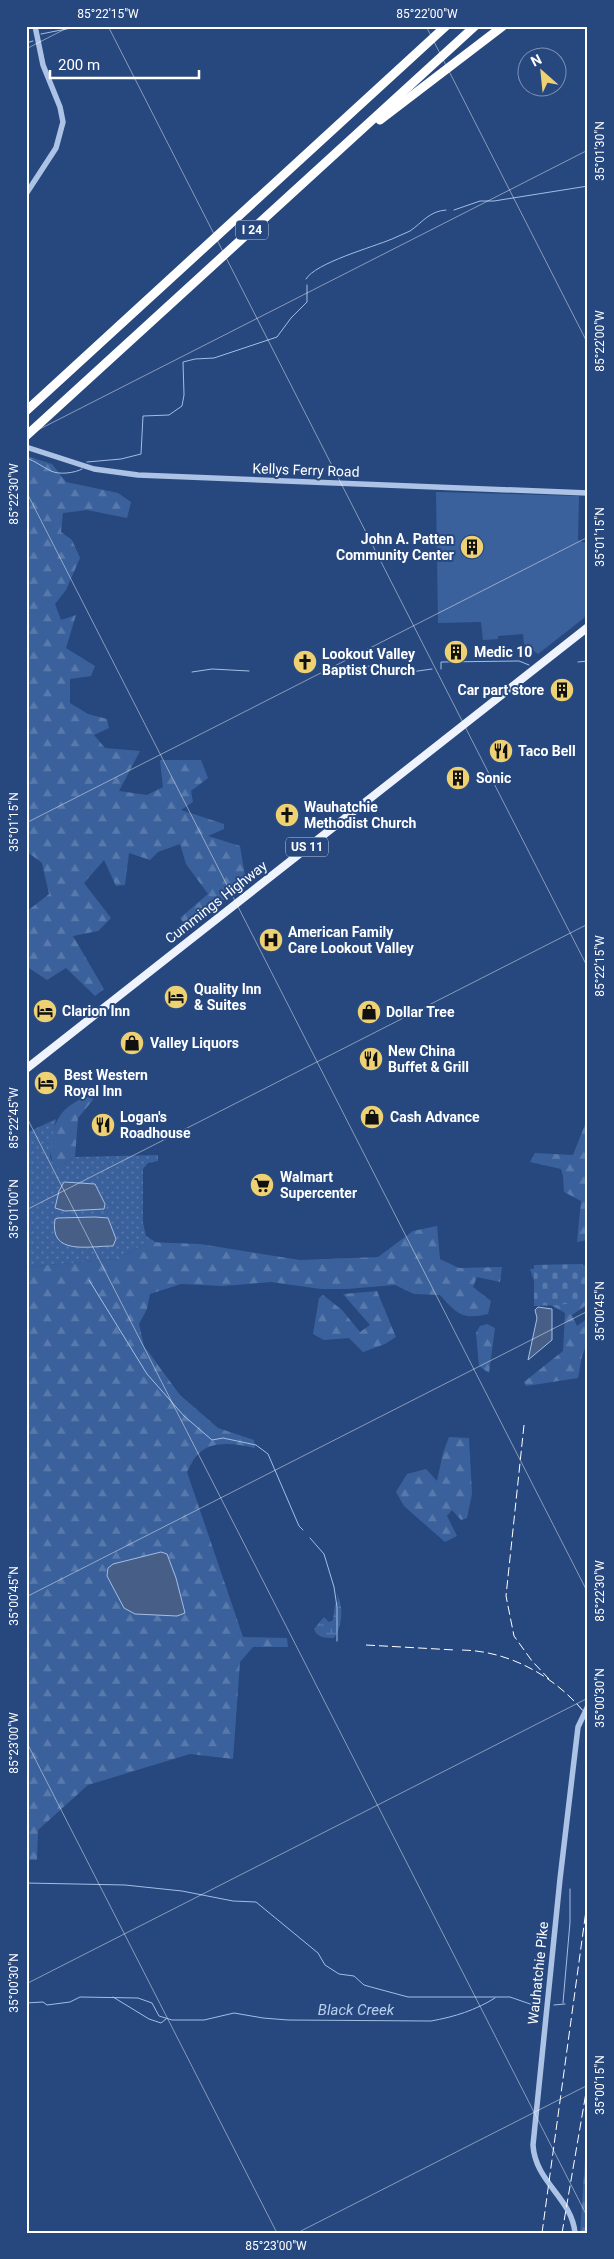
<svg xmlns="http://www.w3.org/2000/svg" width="614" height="2259" viewBox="0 0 614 2259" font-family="Roboto,sans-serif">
	<defs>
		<pattern id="grass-dots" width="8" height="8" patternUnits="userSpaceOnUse" patternTransform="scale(1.25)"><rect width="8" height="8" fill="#3b619c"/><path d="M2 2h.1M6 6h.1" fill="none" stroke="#5879ab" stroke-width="1.8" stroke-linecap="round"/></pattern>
		<pattern id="forest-firs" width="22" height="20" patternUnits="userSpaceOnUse" patternTransform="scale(1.25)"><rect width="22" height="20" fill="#3b619c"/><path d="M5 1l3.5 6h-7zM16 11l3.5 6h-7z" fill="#5879ab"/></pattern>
		<pattern id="wetland-marsh" width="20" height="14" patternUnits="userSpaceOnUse" patternTransform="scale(1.25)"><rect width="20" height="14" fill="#3b619c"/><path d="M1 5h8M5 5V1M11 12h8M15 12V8" fill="none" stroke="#5879ab"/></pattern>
		<pattern id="cemetery-stones" width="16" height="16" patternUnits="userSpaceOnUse" patternTransform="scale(1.25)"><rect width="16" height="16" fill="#3b619c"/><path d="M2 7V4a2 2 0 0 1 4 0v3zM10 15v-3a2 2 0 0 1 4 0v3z" fill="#5879ab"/></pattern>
	</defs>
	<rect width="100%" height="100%" fill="#27487f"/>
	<path fill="url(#grass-dots)" fill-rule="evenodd" d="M56 1119 50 1157 56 1169 75 1157 158 1155V1161L148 1163 143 1169V1223L146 1236 157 1243 148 1242 118 1259 26 1267V1133ZM85 1183 95 1184 105 1204 104 1208 65 1211Z"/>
	<g fill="url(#forest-firs)">
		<path d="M26 456 52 464 66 482 118 493 131 502 127 518 87 510 63 513 61 532 72 540 80 558 66 590 55 604 61 620 76 615 66 648 95 666 91 676 70 679V703L88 714 107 719 109 728 94 735 105 748 140 751 119 791 147 795 163 787 160 760H201L208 778 191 791 193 802 181 810 224 824V829L208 836 240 846 246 882 188 929 180 918 208 894 186 864 180 844 158 852 150 860 129 853 125 885 116 886 104 860 84 883 111 918 98 931 73 936 104 989 95 996 66 968 47 980 26 966V912L49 894 42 863 26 851Z"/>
		<path d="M90 1094 93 1100 78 1118 75 1157 56 1169C50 1158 50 1152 52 1139 57 1111 66 1107 90 1094Z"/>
		<path d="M588 1117V1240L577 1242 581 1201 564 1192 563 1176 561 1169 530 1162 535 1153 573 1155Z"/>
		<path d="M437 1226 440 1259 459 1268 502 1267 500 1282 477 1277 473 1287 491 1301 488 1314C462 1320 457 1314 440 1295L414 1294 395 1285 346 1289H321L271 1282 223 1286 181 1284 150 1294 147 1309 139 1324 144 1346 180 1395 218 1428 254 1440 255 1448C236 1444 212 1439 197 1455 193 1459 190 1467 187 1472L243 1637 287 1638 288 1647H253L240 1662 233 1759 190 1754 88 1785 38 1830 37 1860H26V1267L118 1259 148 1242 200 1244 300 1260 378 1257 413 1231Z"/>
		<path d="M588 1265V1304L572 1315 577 1326 588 1318V1340L582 1356 578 1378 526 1386 524 1382 563 1351 565 1313 540 1299 530 1269Z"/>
		<path d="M377 1291 396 1337 385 1344 363 1352 349 1338 324 1340 313 1334 319 1298 323 1295 342 1310 360 1332 370 1325 343 1294Z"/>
		<path d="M487 1324 495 1328 489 1373 479 1366 476 1333 480 1326Z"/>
		<path d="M449 1437 469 1438 472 1494 467 1518 461 1520 452 1510 447 1516 457 1536 445 1542 404 1506 396 1492 407 1474 426 1469 437 1481 443 1453Z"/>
		<path d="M588 2134V2233H580L586 2145Z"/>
	</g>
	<path fill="url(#wetland-marsh)" d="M337 1594C344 1607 342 1627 334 1638 326 1638 317 1638 314 1629L324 1617 329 1622 333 1620 335 1604 338 1601Z"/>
	<path fill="url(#cemetery-stones)" d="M583 1264 579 1302 559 1305 534 1306V1265Z"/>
	<path fill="#3b619c" d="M436 492 579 496 578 540 588 544V611L584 618 538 654 524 644 523 634 498 636V639L483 640 481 622 438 623Z"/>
	<g fill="#475f87" stroke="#a2bee6">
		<path d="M64 1182 95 1184 105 1204 104 1209 65 1211 55 1208 59 1191Z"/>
		<path d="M95 1217 108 1218 116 1239 113 1246C88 1246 49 1256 55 1219L58 1218Z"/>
		<path d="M538 1307 552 1309V1340L528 1360 537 1318 535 1310Z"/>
		<path d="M161 1552 167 1554 176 1578 185 1613 177 1616 135 1614 124 1608 107 1576 108 1568 113 1564Z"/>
	</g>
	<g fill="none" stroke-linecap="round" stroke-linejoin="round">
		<g stroke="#a2bee6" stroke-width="1">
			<path d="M41 34 82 26"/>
			<path d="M26 43 33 41"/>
			<path d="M454 210 480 201H494L588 186"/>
			<path d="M306 279C315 263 373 247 392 239 398 236 404 234 410 231 422 223 429 211 446 210"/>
			<path d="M26 458C36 461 42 467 51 471 59 475 75 473 82 469"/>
			<path d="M87 462 121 459 141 454 143 416 169 415 182 406 184 395 183 362 195 359 214 358 277 337 291 318 307 302V285"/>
			<path d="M578 662 588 661"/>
			<path d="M346 668 372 666 411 672 432 669"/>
			<path d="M441 669V662L519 661 529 665"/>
			<path d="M192 672 212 669 249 671"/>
			<path d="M89 1280 147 1374 184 1416 212 1440 223 1438 256 1445 268 1454 299 1526 303 1530"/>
			<path d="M310 1538 324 1554 334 1587 337 1607V1641"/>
			<path d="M26 1883 125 1885 182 1891 233 1901 256 1902 318 1953 325 1965 339 1974 354 1976 364 1985 371 1987 408 1997H510L533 2005 541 2004"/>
			<path d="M113 1997 149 2019 161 2023 166 2019"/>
			<path d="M26 2003 43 2002 47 2005 70 2002 80 1997 138 1998 152 2003 159 2016 172 2020H204L234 2013 263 2018 288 2020 431 2021C454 2017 476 2010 495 1998"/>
			<path d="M563 2003 570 1922V1889"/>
			<path d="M554 2005 565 2004"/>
		</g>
		<g stroke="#adc3e5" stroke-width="5.5">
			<path d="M26 194 56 148 63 122 60 107 43 65 35 26"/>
			<path d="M26 447 94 469 138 475 588 493"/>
			<path d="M575 2233C572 2198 535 2182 533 2145L560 1879 578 1727 588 1706"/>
		</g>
		<path stroke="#eef3fd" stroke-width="8" d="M26 1069 588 627"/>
		<g stroke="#fff" stroke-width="9">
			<path d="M380 120 503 26"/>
			<path d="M26 411 446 26"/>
			<path d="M26 436 475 26"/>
		</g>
		<g stroke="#fff" stroke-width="1" stroke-dasharray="9 4" stroke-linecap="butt">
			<path d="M524 1425 506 1596 514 1636 532 1661 549 1679"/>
			<path d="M366 1645 455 1650"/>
			<path d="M462 1650C511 1651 558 1678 588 1717"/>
			<path d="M542 2233 588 1896"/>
			<path d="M562 2233 588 2081"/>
		</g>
	</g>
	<path fill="none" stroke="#fff" stroke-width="1" stroke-opacity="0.45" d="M108 26 588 968M426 26 588 344M26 49 71 26M26 436 588 150M26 491 588 1593M26 823 588 537M26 1116 588 2218M26 1210 588 924M26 1597 588 1311M26 1741 277 2233M26 1984 588 1698M297 2233 588 2085"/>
	<defs>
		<g id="building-disc" transform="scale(1.25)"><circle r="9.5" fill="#eed173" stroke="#27487f"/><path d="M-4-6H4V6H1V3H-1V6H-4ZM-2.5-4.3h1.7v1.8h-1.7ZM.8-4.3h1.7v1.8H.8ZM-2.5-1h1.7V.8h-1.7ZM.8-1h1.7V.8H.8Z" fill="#111"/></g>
		<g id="church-disc" transform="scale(1.25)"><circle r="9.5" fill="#eed173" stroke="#27487f"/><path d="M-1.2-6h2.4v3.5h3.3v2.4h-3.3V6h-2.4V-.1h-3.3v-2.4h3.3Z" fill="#111"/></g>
		<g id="restaurant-disc" transform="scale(1.25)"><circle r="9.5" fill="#eed173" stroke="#27487f"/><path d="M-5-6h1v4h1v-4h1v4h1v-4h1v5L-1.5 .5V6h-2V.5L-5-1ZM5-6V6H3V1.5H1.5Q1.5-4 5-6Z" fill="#111"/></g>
		<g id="hospital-disc" transform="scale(1.25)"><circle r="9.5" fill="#eed173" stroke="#27487f"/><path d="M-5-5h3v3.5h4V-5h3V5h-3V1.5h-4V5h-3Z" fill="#111"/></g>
		<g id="hotel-disc" transform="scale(1.25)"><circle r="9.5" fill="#eed173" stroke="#27487f"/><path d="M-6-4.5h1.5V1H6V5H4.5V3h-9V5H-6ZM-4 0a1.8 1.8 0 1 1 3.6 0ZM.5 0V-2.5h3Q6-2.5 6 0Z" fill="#111"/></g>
		<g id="shop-disc" transform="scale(1.25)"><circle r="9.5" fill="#eed173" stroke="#27487f"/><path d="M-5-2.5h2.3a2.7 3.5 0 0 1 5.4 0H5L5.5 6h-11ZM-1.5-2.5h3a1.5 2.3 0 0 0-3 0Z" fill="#111"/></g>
		<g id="supermarket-disc" transform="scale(1.25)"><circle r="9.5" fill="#eed173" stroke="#27487f"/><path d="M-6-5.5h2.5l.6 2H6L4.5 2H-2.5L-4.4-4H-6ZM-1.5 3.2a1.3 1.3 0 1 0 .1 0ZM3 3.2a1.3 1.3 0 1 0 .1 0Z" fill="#111"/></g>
	</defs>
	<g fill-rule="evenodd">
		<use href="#building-disc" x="472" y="547"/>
		<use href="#building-disc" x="456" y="652"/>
		<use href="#church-disc" x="305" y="662"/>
		<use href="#building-disc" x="562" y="690"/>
		<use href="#restaurant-disc" x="501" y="751"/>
		<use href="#building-disc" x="458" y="778"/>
		<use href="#church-disc" x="287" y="815"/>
		<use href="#hospital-disc" x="271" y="940"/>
		<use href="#hotel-disc" x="176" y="997"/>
		<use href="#hotel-disc" x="45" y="1011"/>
		<use href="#shop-disc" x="369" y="1012"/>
		<use href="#shop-disc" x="132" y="1043"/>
		<use href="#restaurant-disc" x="371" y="1059"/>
		<use href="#hotel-disc" x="46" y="1083"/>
		<use href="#shop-disc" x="372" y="1117"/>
		<use href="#restaurant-disc" x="103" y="1125"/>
		<use href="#supermarket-disc" x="262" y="1185"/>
	</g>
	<g text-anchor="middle" stroke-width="4" stroke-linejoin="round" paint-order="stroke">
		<g fill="#27487f" stroke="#bec8d9" stroke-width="1">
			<rect x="236" y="220.5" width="32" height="19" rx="4"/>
			<rect x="286" y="837.5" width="42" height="19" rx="4"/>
		</g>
		<g font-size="12" font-weight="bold" fill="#fff">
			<text x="252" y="234">I 24</text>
			<text x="307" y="851">US 11</text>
		</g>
		<g font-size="14" fill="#fff" stroke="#27487f">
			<text transform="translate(306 470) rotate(2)" y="5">Kellys Ferry Road</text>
			<text transform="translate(216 902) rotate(-38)" y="5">Cummings Highway</text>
			<text transform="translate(538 1973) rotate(-84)" y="5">Wauhatchie Pike</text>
		</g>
		<g font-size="14" font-weight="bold" fill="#fff" stroke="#27487f" text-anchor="start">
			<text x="454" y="544" text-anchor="end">John A. Patten<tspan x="454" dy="16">Community Center</tspan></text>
			<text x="474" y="657">Medic 10</text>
			<text x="322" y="659">Lookout Valley<tspan x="322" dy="16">Baptist Church</tspan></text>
			<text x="544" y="695" text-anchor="end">Car part store</text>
			<text x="518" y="756">Taco Bell</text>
			<text x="476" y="783">Sonic</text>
			<text x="304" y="812">Wauhatchie<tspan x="304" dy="16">Methodist Church</tspan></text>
			<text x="288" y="937">American Family<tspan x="288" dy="16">Care Lookout Valley</tspan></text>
			<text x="194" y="994">Quality Inn<tspan x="194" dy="16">&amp; Suites</tspan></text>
			<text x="62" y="1016">Clarion Inn</text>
			<text x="386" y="1017">Dollar Tree</text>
			<text x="150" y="1048">Valley Liquors</text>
			<text x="388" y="1056">New China<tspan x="388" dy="16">Buffet &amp; Grill</tspan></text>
			<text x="64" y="1080">Best Western<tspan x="64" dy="16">Royal Inn</tspan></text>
			<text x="120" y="1122">Logan's<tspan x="120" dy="16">Roadhouse</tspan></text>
			<text x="390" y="1122">Cash Advance</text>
			<text x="280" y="1182">Walmart<tspan x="280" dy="16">Supercenter</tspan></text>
		</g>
		<g font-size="15" font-style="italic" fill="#b8ceed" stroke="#27487f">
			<text x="356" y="2015">Black Creek</text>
		</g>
	</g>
	<rect width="614" height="2259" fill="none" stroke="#27487f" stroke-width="55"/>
	<g transform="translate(542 72) rotate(333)"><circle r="24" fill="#27487f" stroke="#7d91b2"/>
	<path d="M0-4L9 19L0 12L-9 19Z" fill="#eed173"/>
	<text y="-8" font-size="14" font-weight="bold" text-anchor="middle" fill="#ffffff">N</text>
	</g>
	<path d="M50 70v8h149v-8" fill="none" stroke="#ffffff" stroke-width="2.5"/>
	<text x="58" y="70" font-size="15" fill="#ffffff" stroke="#27487f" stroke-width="4" paint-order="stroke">200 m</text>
	<rect x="28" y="28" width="558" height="2204" fill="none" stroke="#fff" stroke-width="2"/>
	<g font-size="12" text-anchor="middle" fill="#fff">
		<text x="108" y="18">85°22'15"W</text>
		<text x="427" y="18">85°22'00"W</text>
		<text transform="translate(600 151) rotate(-90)" y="4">35°01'30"N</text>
		<text transform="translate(600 341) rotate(-90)" y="4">85°22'00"W</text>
		<text transform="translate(14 494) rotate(-90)" y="4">85°22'30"W</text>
		<text transform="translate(600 537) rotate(-90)" y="4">35°01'15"N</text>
		<text transform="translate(14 822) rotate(-90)" y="4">35°01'15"N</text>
		<text transform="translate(600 966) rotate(-90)" y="4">85°22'15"W</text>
		<text transform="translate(14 1118) rotate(-90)" y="4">85°22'45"W</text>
		<text transform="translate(14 1209) rotate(-90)" y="4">35°01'00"N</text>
		<text transform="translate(600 1311) rotate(-90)" y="4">35°00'45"N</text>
		<text transform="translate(600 1591) rotate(-90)" y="4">85°22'30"W</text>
		<text transform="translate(14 1596) rotate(-90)" y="4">35°00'45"N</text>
		<text transform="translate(600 1698) rotate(-90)" y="4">35°00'30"N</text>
		<text transform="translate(14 1743) rotate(-90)" y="4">85°23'00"W</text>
		<text transform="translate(14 1983) rotate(-90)" y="4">35°00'30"N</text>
		<text transform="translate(600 2085) rotate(-90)" y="4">35°00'15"N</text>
		<text x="276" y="2250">85°23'00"W</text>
	</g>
</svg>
